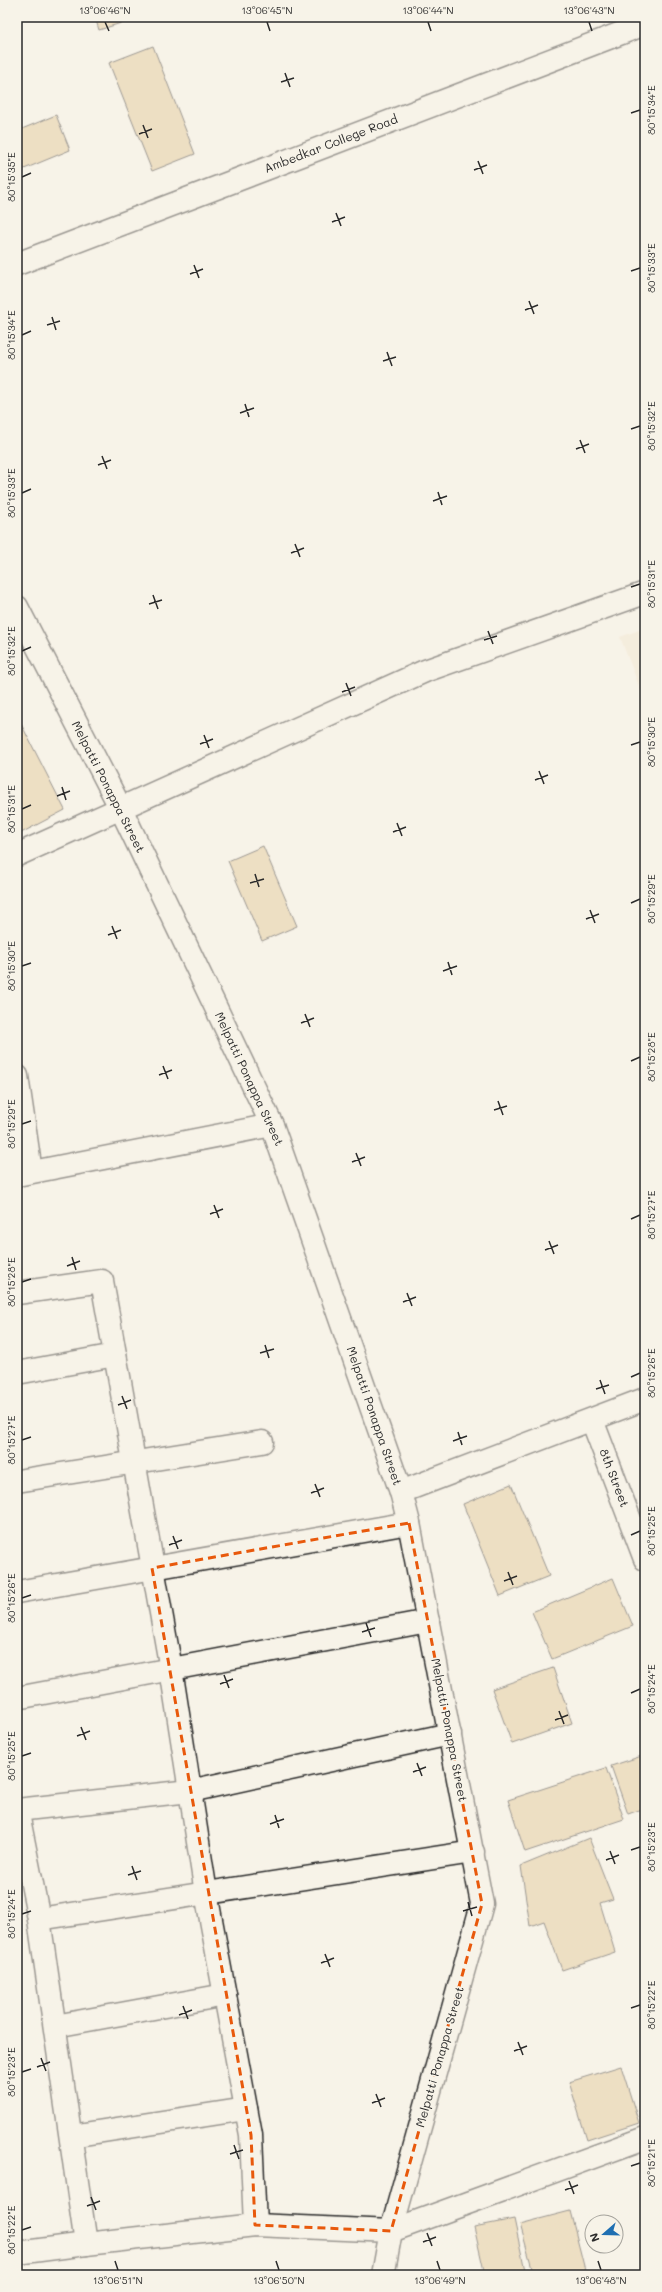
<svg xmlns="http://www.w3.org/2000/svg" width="662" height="2292" viewBox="0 0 662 2292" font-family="Mali,sans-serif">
	<rect width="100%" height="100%" fill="#f7f3e8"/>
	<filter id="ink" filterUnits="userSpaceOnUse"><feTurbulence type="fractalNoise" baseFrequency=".025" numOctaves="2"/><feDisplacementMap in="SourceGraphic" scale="8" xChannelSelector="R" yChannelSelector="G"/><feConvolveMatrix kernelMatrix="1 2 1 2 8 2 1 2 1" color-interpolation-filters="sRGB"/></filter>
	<g filter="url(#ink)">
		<path fill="#f0e6d0" d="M645 628V701L620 637Z"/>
		<g fill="#e1c797" stroke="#2b2b2b">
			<path d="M95 17H140L99 30Z"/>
			<path d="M153 46 195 154 152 171 109 63Z"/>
			<path d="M56 115 70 150 17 172V131Z"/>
			<path d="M17 716 65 810 21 833 17 825Z"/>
			<path d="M263 846 297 926 262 941 228 861Z"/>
			<path d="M511 1484 549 1576 500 1596 463 1504Z"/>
			<path d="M613 1578 633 1626 552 1659 532 1612Z"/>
			<path d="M553 1668 572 1723 512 1744 492 1689Z"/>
			<path d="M645 1755V1808L628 1814 611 1766Z"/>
			<path d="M606 1768 624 1819 525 1852 508 1800Z"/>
			<path d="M589 1838 613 1899 600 1903 615 1952 562 1970 544 1921 530 1926 521 1866Z"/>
			<path d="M621 2066 639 2123 587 2140 569 2082Z"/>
			<path d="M570 2211 586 2274 534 2275 520 2224Z"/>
			<path d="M514 2219 526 2275H485L474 2227Z"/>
		</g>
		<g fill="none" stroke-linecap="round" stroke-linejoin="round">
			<g stroke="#2b2b2b" stroke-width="25">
				<g id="minor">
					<path d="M17 264 645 24"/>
					<path d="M17 855 425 671 645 593"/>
					<path d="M17 1076 31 1172"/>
					<path d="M17 1175 272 1125"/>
					<path d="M17 1293 102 1281 171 1669 206 1893 251 2135 255 2225"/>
					<path d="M17 1373 115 1355"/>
					<path d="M592 1420 645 1559"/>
					<path d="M17 1481 262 1442"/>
					<path d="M17 1592 409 1523"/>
					<path d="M17 1698 428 1621"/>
					<path d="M17 1809 39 1919 86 2244 255 2225 391 2231 645 2138"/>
					<path d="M17 1810 190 1791 450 1734"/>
					<path d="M39 1919 473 1852"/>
					<path d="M55 2026 225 1995"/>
					<path d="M71 2136 246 2109"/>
					<path d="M17 2253 86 2244"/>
				</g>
			</g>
			<g stroke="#2b2b2b" stroke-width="25">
				<path id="tertiary" d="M401 1492 645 1399"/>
			</g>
			<g stroke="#2b2b2b" stroke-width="25">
				<path id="secondary" d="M17 607 121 809 272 1125 401 1492 409 1523 482 1904 391 2231 383 2275"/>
			</g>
			<use href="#minor" stroke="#f7f3e8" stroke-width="22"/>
			<use href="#tertiary" stroke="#f7f3e8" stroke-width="22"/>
			<use href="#secondary" stroke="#f7f3e8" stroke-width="22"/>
		</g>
	</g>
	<path d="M0 0H662V2292H0ZM409 1523 482 1904 391 2231 255 2225 251 2135 152 1568Z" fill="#f7f3e8" fill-opacity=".55" fill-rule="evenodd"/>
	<path fill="none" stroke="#e8590c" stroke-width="3" stroke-dasharray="8 5" stroke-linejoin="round" d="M409 1523 482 1904 391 2231 255 2225 251 2135 152 1568Z"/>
	<path fill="none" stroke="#2b2b2b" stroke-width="1.5" d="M105 22 109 31M267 22 270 31M428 22 431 31M589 22 592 31M285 73 290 87M281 82 294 78M631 113 640 110M143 125 148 138M139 134 152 129M478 161 483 174M474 170 487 165M22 177 31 173M336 213 341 226M332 222 345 217M194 265 199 278M631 271 640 268M190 274 203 269M529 301 534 314M525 310 538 305M52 317 56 330M47 325 60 321M22 335 31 331M387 352 392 366M383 361 396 357M245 404 249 417M240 413 254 408M631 429 640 426M580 440 585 453M576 449 589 444M102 456 107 469M98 465 111 460M438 492 442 505M22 493 31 489M433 501 447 496M295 544 300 557M291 553 304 548M631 587 640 584M153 595 158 609M149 604 162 600M488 631 493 644M484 640 497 636M22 651 31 647M346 683 351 696M342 692 355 687M204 735 209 748M200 744 213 739M631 745 640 742M539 771 544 784M535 780 548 775M62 787 66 800M57 796 70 791M22 809 31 805M397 823 402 836M393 832 406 827M255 874 259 887M250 883 264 879M631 903 640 899M590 910 595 923M586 919 599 914M112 926 117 939M108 935 121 930M448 962 452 975M22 966 31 963M443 971 457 966M305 1014 310 1027M301 1023 314 1018M631 1061 640 1057M163 1066 168 1079M159 1075 172 1070M498 1101 503 1115M494 1110 507 1106M22 1124 31 1121M356 1153 361 1166M352 1162 365 1157M214 1205 219 1218M210 1214 223 1209M631 1219 640 1215M549 1241 554 1254M545 1250 558 1245M72 1257 76 1270M67 1266 80 1261M22 1282 31 1279M407 1293 412 1306M403 1302 416 1297M265 1345 269 1358M260 1353 274 1349M631 1377 640 1373M600 1380 605 1394M596 1389 609 1385M122 1396 127 1409M118 1405 131 1400M458 1432 462 1445M22 1440 31 1437M453 1441 467 1436M315 1484 320 1497M311 1493 324 1488M631 1535 640 1531M173 1536 178 1549M169 1545 182 1540M508 1572 513 1585M504 1581 517 1576M22 1598 31 1595M366 1623 371 1637M362 1632 375 1628M224 1675 229 1688M220 1684 233 1679M631 1693 640 1689M559 1711 564 1724M555 1720 568 1715M81 1727 86 1740M77 1736 90 1731M22 1756 31 1753M417 1763 422 1776M413 1772 426 1767M275 1815 279 1828M270 1824 284 1819M631 1850 640 1847M610 1851 615 1864M606 1860 619 1855M132 1866 137 1880M128 1875 141 1871M468 1902 472 1916M463 1911 477 1907M22 1914 31 1911M325 1954 330 1967M321 1963 334 1958M183 2006 188 2019M631 2008 640 2005M179 2015 192 2010M518 2042 523 2055M514 2051 527 2046M41 2058 46 2071M37 2067 50 2062M22 2072 31 2069M376 2094 381 2107M372 2103 385 2098M234 2145 239 2159M230 2154 243 2150M631 2166 640 2163M569 2181 574 2194M565 2190 578 2185M91 2197 96 2210M87 2206 100 2201M22 2230 31 2227M427 2233 432 2246M423 2242 436 2237M115 2261 118 2270M276 2261 279 2270M437 2261 440 2270M598 2261 601 2270"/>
	<g text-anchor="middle" stroke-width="3.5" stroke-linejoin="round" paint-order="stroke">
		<g font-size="12" fill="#2b2b2b" stroke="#f7f3e8">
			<text transform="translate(331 144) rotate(-21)" y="4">Ambedkar College Road</text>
			<text transform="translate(108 787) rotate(63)" y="4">Melpatti Ponappa Street</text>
			<text transform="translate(249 1079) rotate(65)" y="4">Melpatti Ponappa Street</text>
			<text transform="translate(374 1416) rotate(71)" y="4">Melpatti Ponappa Street</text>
			<text transform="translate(614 1478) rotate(69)" y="4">8th Street</text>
			<text transform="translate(449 1730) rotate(79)" y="4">Melpatti Ponappa Street</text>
			<text transform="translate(440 2057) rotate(-74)" y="4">Melpatti Ponappa Street</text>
		</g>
	</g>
	<rect width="662" height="2292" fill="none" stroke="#f7f3e8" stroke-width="44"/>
	<g transform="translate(604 2234) rotate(250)"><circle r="19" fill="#f7f3e8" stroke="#a5a39c"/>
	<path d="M0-3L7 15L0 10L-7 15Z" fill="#1f6fb2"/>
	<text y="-6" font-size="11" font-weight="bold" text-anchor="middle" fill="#2b2b2b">N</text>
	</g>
	<rect x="22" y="22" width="618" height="2248" fill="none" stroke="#2b2b2b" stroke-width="1.5"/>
	<g font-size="10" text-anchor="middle" fill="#2b2b2b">
		<text x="105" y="14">13°06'46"N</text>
		<text x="267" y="14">13°06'45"N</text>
		<text x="428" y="14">13°06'44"N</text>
		<text x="589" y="14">13°06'43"N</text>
		<text transform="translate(651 110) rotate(-90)" y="4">80°15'34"E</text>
		<text transform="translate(11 177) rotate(-90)" y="4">80°15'35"E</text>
		<text transform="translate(651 268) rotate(-90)" y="4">80°15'33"E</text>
		<text transform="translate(11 335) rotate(-90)" y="4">80°15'34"E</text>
		<text transform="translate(651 426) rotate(-90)" y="4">80°15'32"E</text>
		<text transform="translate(11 493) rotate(-90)" y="4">80°15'33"E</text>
		<text transform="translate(651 584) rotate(-90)" y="4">80°15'31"E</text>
		<text transform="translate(11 651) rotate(-90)" y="4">80°15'32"E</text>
		<text transform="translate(651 742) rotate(-90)" y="4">80°15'30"E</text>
		<text transform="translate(11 809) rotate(-90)" y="4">80°15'31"E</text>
		<text transform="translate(651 899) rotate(-90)" y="4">80°15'29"E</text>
		<text transform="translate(11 966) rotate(-90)" y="4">80°15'30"E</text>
		<text transform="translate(651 1057) rotate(-90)" y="4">80°15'28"E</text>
		<text transform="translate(11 1124) rotate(-90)" y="4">80°15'29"E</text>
		<text transform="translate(651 1215) rotate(-90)" y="4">80°15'27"E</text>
		<text transform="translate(11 1282) rotate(-90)" y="4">80°15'28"E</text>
		<text transform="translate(651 1373) rotate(-90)" y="4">80°15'26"E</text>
		<text transform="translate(11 1440) rotate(-90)" y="4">80°15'27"E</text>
		<text transform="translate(651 1531) rotate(-90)" y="4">80°15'25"E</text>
		<text transform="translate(11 1598) rotate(-90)" y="4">80°15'26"E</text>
		<text transform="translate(651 1689) rotate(-90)" y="4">80°15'24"E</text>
		<text transform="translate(11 1756) rotate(-90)" y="4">80°15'25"E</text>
		<text transform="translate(651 1847) rotate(-90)" y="4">80°15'23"E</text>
		<text transform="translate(11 1914) rotate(-90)" y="4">80°15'24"E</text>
		<text transform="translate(651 2005) rotate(-90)" y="4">80°15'22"E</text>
		<text transform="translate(11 2072) rotate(-90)" y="4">80°15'23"E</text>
		<text transform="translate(651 2163) rotate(-90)" y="4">80°15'21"E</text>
		<text transform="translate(11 2230) rotate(-90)" y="4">80°15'22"E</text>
		<text x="118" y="2284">13°06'51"N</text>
		<text x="279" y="2284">13°06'50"N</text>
		<text x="440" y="2284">13°06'49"N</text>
		<text x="601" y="2284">13°06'48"N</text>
	</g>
</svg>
